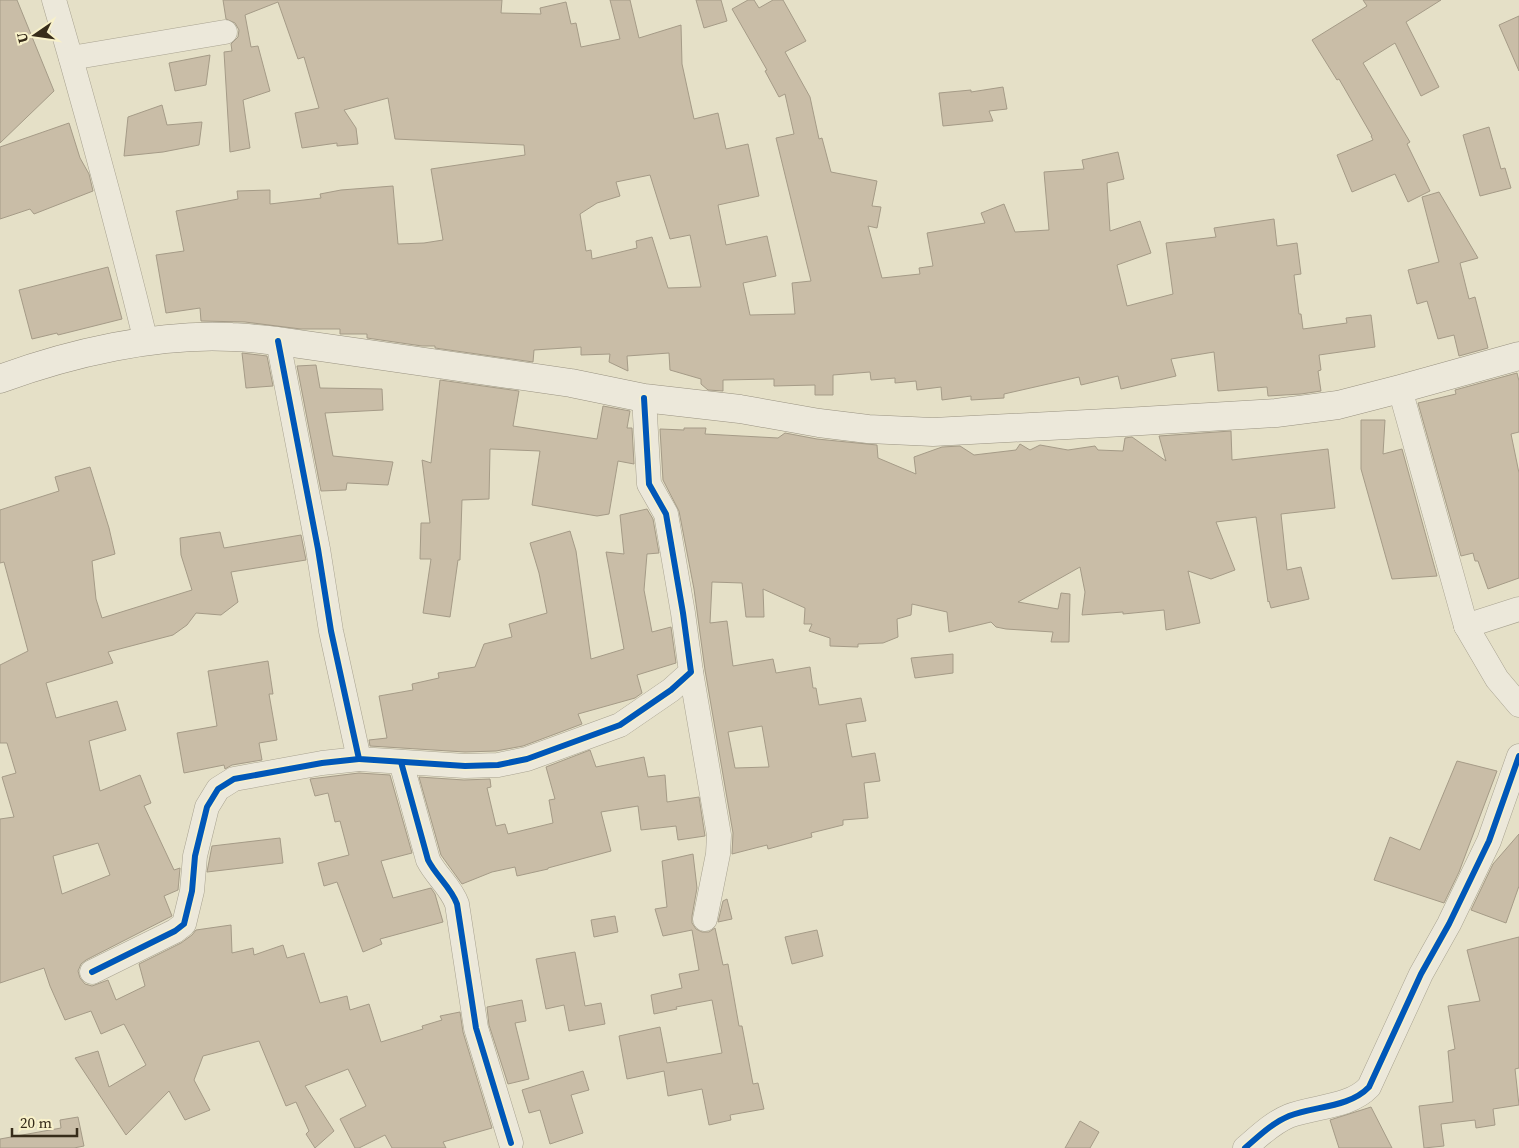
<svg xmlns="http://www.w3.org/2000/svg" width="1519" height="1148" viewBox="0 0 1519 1148" font-family="'Source Serif 4',serif">
	<rect width="100%" height="100%" fill="#e5e0c7"/>
	<g fill="#c9bda7" stroke="#a59b87" fill-rule="evenodd">
		<path d="M0 0H17L54 91 0 143Z"/>
		<path d="M223 0H502L501 13 541 14 540 8 566 2 571 24 576 23 581 47 620 39 610 0H630L639 38 681 25 682 64 694 119 718 113 726 149 748 144 759 196 718 205 726 245 767 236 776 276 743 283 750 315 795 314 792 283 811 281 776 138 794 134 785 94 779 97 765 71 767 70 732 9 748 0H754L759 8 773 0H783L806 41 785 52 810 97 819 139 822 138 831 172 877 181 872 206 881 207 877 228 868 226 882 278 920 274 919 268 933 266 927 233 985 223 981 213 1004 204 1015 232 1049 230 1044 172 1084 169 1082 160 1118 152 1124 179 1107 183 1110 231 1140 221 1151 253 1117 265 1127 306 1173 294 1166 243 1216 237 1214 228 1274 219 1277 246 1297 243 1301 274 1294 275 1299 314H1301L1303 329 1347 323 1346 318 1371 315 1375 347 1319 355 1321 370 1318 371 1321 391 1301 394 1268 396 1267 387 1218 391 1214 352 1171 359 1176 376 1121 389 1118 376 1081 385 1079 377 1004 394V398L971 400V396L942 400 941 387 917 390 916 381 895 383V378L871 380 870 372 833 375V395H815V385L774 386V379L723 380V391L708 390 701 384V379L670 370 669 353 627 356 628 371 609 362 610 354 581 355V347L534 350 533 362 435 348V346H422L367 338V334H340V329H301L245 322 201 321 200 308 166 313 156 255 184 251 176 211 238 199 237 191 270 190V204L321 198 320 194 341 190 393 186 398 244 424 243 443 240 431 169 525 155 524 145 395 139 388 98 344 110 356 128 358 144 337 146V143L302 148 295 113 319 108 304 57 298 59 278 2 245 15 251 47 258 46 270 91 243 100 250 148 230 152 224 52 232 51 231 44 238 37 239 30 235 23 226 19ZM650 175 670 239 690 235 701 287 668 288 652 237 636 241 637 248 592 259 591 250 586 251 580 214 597 203 620 196 616 182Z"/>
		<path d="M696 0H721L727 21 704 28Z"/>
		<path d="M1363 0H1441L1406 22 1439 87 1421 96 1395 43 1363 63 1410 142 1407 144 1430 191 1408 202 1395 174 1352 192 1337 155 1373 140 1371 136H1372L1339 79 1337 80 1312 40 1367 6Z"/>
		<path d="M1519 16V71L1499 25Z"/>
		<path d="M210 55 206 85 175 91 169 63Z"/>
		<path d="M1003 87 1007 109 989 111 993 121 943 126 939 93 971 90V92Z"/>
		<path d="M162 105 167 125 202 122 199 145 163 152 124 156 128 117Z"/>
		<path d="M69 123 80 158 89 174 93 191 34 214 30 209 0 219V147Z"/>
		<path d="M1489 127 1501 169 1505 168 1511 188 1480 196 1463 135Z"/>
		<path d="M1439 192 1478 258 1460 263 1469 299 1475 297 1488 348 1459 356 1454 335 1438 339 1427 301 1417 304 1408 270 1439 262 1422 197Z"/>
		<path d="M108 267 122 319 58 335 57 333 32 339 19 290Z"/>
		<path d="M242 353 267 356 273 386 246 388Z"/>
		<path d="M316 365 320 388 382 389 383 410 325 413 333 456 393 462 388 485 347 483 346 490 321 491 297 366Z"/>
		<path d="M1517 373 1519 381V432L1511 434 1519 473V578L1488 589 1478 561H1475L1473 553 1461 556 1418 403 1456 394 1455 390Z"/>
		<path d="M440 380 519 391 513 426 597 439 603 406 630 411 627 428H632L634 464 618 461 609 514 597 516 532 505 540 451 490 449 489 499 462 500 460 560H458L450 617 423 613 431 559H420L421 523H430L422 460 431 463Z"/>
		<path d="M1361 420H1385L1383 454 1402 449 1437 576 1392 579 1361 469Z"/>
		<path d="M684 428H706L705 434 778 438 785 433 817 439 877 445 878 458 916 474 914 457 942 447 960 446 974 455 1016 450 1020 444 1030 450 1040 445 1068 450 1095 446 1098 450 1123 451 1125 438 1132 437 1166 461 1159 436 1231 431 1232 460 1328 449 1335 508 1281 514 1287 570 1301 567 1309 599 1271 608 1269 601 1268 602 1256 517 1216 522 1235 570 1211 579 1188 571 1200 623 1166 630 1164 610 1123 614V612L1082 615 1085 592 1080 567 1018 602 1058 609 1061 593 1070 594 1069 642H1051L1053 632 1006 629 996 627 991 622 949 632 947 612 912 604 911 615 897 619 898 637 883 643 858 644V647L830 646V638L809 631 812 624H804L805 608 763 589 764 617H746L742 583 712 582 710 623 727 621 733 666 773 659 776 673 810 667 813 688H816L819 705 861 698 866 721 846 724 852 757 875 753 880 781 864 783 868 818 843 820V825L811 833 812 837 768 849 767 845 732 854 733 833 705 670 694 589 679 511 663 480 660 429 684 430ZM762 726 769 767 735 768 728 732Z"/>
		<path d="M90 467 109 528 115 554 92 561 96 599 102 618 192 590 181 555 180 538 220 532 224 548 301 535 306 560 231 572 238 602 221 615 196 613 187 625 173 635 108 652 113 663 46 683 56 718 117 701 126 730 89 741 100 791 140 775 151 803 144 806 174 870 180 868 178 890 164 896 172 916 86 960 81 964 78 971 80 978 85 984 92 986 108 980 116 1000 145 986 139 964 181 943 192 935 196 930 231 925 232 953 253 948 254 955 283 945 287 958 304 953 320 1003 347 996 350 1010 369 1004 381 1042 423 1029 422 1026 442 1020 440 1016 460 1012 463 1032 492 1128 443 1142 446 1148H392L385 1135 359 1148H355L340 1119 366 1106 348 1069 305 1086 334 1131 315 1148 306 1134 309 1131 296 1102 286 1106 259 1041 203 1056 194 1080 210 1110 185 1120 169 1091 126 1135 75 1058 98 1051 109 1087 146 1065 124 1024 101 1034 91 1011 65 1020 50 986 44 968 0 983V819L14 817 2 777 16 773 7 743H0V665L28 651 4 562 0 563V510L59 491 55 477ZM98 843 110 875 62 894 53 856Z"/>
		<path d="M647 509 653 519 659 553 647 554 644 590 652 632 671 627 676 663 637 675 642 693 635 698 578 714 582 724 523 746 496 751 465 752 370 746 369 740 387 738 379 696 413 690 412 684 439 678 438 673 475 667 484 644 512 637 509 624 547 613 539 573 530 543 570 531 576 551 591 659 624 649 606 552 624 554 620 515Z"/>
		<path d="M953 654V673L915 678 911 658Z"/>
		<path d="M268 661 273 694H269L277 740 259 743 262 760 232 765 225 769 224 765 184 773 177 733 217 726 208 671Z"/>
		<path d="M590 750 596 767 644 757 648 777 665 775 667 802 699 797 705 836 678 840 676 826 641 830 638 806 601 812 611 851 548 868V869L517 876 515 867 492 872 462 884 441 855 419 777 464 780 490 779 491 787 487 788 496 826 505 824 508 834 553 823 549 800 555 799 546 767Z"/>
		<path d="M1457 761 1497 771 1459 872 1444 903 1374 880 1390 837 1420 850Z"/>
		<path d="M359 773 390 775 412 853 381 861 393 898 431 888 435 894 443 922 380 939 382 944 363 952 337 882 324 886 318 863 349 855 340 821 335 822 328 793 315 796 310 779Z"/>
		<path d="M1519 834V886L1506 923 1471 910 1493 864Z"/>
		<path d="M280 838 283 863 207 872 212 846Z"/>
		<path d="M693 854 697 888 692 916V923L696 929 702 932H709L715 928 723 965 728 964 739 1026H742L753 1084 758 1083 764 1109 730 1115 731 1120 709 1125 702 1089 668 1096 664 1071 627 1079 619 1036 660 1027 667 1063 722 1053 712 1000 676 1007 677 1009 654 1014 651 995 682 988 679 974 699 970 692 930 663 936 655 909 667 907 662 861Z"/>
		<path d="M727 899 732 919 718 922 723 901Z"/>
		<path d="M615 916 618 932 594 937 591 920Z"/>
		<path d="M817 930 823 956 792 964 785 937Z"/>
		<path d="M1519 937V1068L1515 1069 1519 1105 1493 1109 1495 1125 1476 1128 1475 1120 1441 1124 1444 1146 1424 1148 1419 1106 1453 1102 1448 1051 1455 1049 1448 1006 1480 1001 1467 950Z"/>
		<path d="M575 952 585 1006 601 1003 605 1024 569 1031 564 1005 546 1009 536 959Z"/>
		<path d="M522 1000 526 1021 515 1023 529 1079 508 1084 489 1025 487 1007Z"/>
		<path d="M583 1071 589 1090 571 1095 583 1133 550 1144 540 1110 529 1113 522 1090Z"/>
		<path d="M1371 1107 1392 1148H1339L1330 1120Z"/>
		<path d="M78 1117 84 1146 74 1148H0V1139L61 1128 60 1120Z"/>
		<path d="M1080 1121 1099 1132 1090 1148H1065Z"/>
	</g>
	<g fill="none" stroke-linecap="round" stroke-linejoin="round">
		<g stroke="#a9a391" stroke-width="25">
			<g id="minor">
				<path d="M54 0C87 113 118 227 146 342"/>
				<path d="M71 58 225 32"/>
				<path d="M278 341 318 549 331 631 359 759 465 766 498 765 527 759 620 725 671 690 691 672 683 613 666 514 649 484 644 398"/>
				<path d="M1400 389 1466 626 1497 679 1519 705"/>
				<path d="M1466 626 1519 609"/>
				<path d="M691 672 719 835 718 854 705 919"/>
				<path d="M401 762 428 860C436 876 451 887 457 904L476 1028 511 1143"/>
				<path d="M92 972 175 931 184 924 192 891 195 856 207 807 218 789 234 779 322 763 359 759"/>
				<path d="M1245 1148C1258 1137 1272 1123 1289 1116 1314 1106 1349 1108 1369 1087L1421 974 1449 924 1489 841 1519 756"/>
			</g>
		</g>
		<g stroke="#999281" stroke-width="29">
			<path id="secondary" d="M0 379C70 353 158 333 232 337 248 337 263 340 278 341L571 383 644 398 740 409 819 423 868 429 933 432 1125 422 1276 413 1338 405 1400 389 1519 356"/>
		</g>
		<use href="#minor" stroke="#ece8da" stroke-width="24"/>
		<use href="#secondary" stroke="#ece8da" stroke-width="28"/>
		<g stroke="#f8f1ca" stroke-width="9">
			<g id="cycleway">
				<path d="M278 341 318 549 331 631 359 759 465 766 498 765 527 759 620 725 671 690 691 672 683 613 666 514 649 484 644 398"/>
				<path d="M401 762 428 860C436 876 451 887 457 904L476 1028 511 1143"/>
				<path d="M92 972 175 931 184 924 192 891 195 856 207 807 218 789 234 779 322 763 359 759"/>
				<path d="M1245 1148C1258 1137 1272 1123 1289 1116 1314 1106 1349 1108 1369 1087L1421 974 1449 924 1489 841 1519 756"/>
			</g>
		</g>
		<use href="#cycleway" stroke="#0057b8" stroke-width="6"/>
	</g>
	<g transform="translate(35 35) rotate(257)" stroke="#f8f1ca" stroke-width="4" paint-order="stroke">
	<path d="M0-4L9 19L0 12L-9 19Z" fill="#372c1a"/>
	<text y="-8" font-size="14" font-weight="bold" text-anchor="middle" fill="#372c1a">U</text>
	</g>
	<path d="M12 1128v8h65v-8" fill="none" stroke="#372c1a" stroke-width="2.5"/>
	<text x="20" y="1128" font-size="15" fill="#372c1a" stroke="#f8f1ca" stroke-width="4" paint-order="stroke">20 m</text>
</svg>
